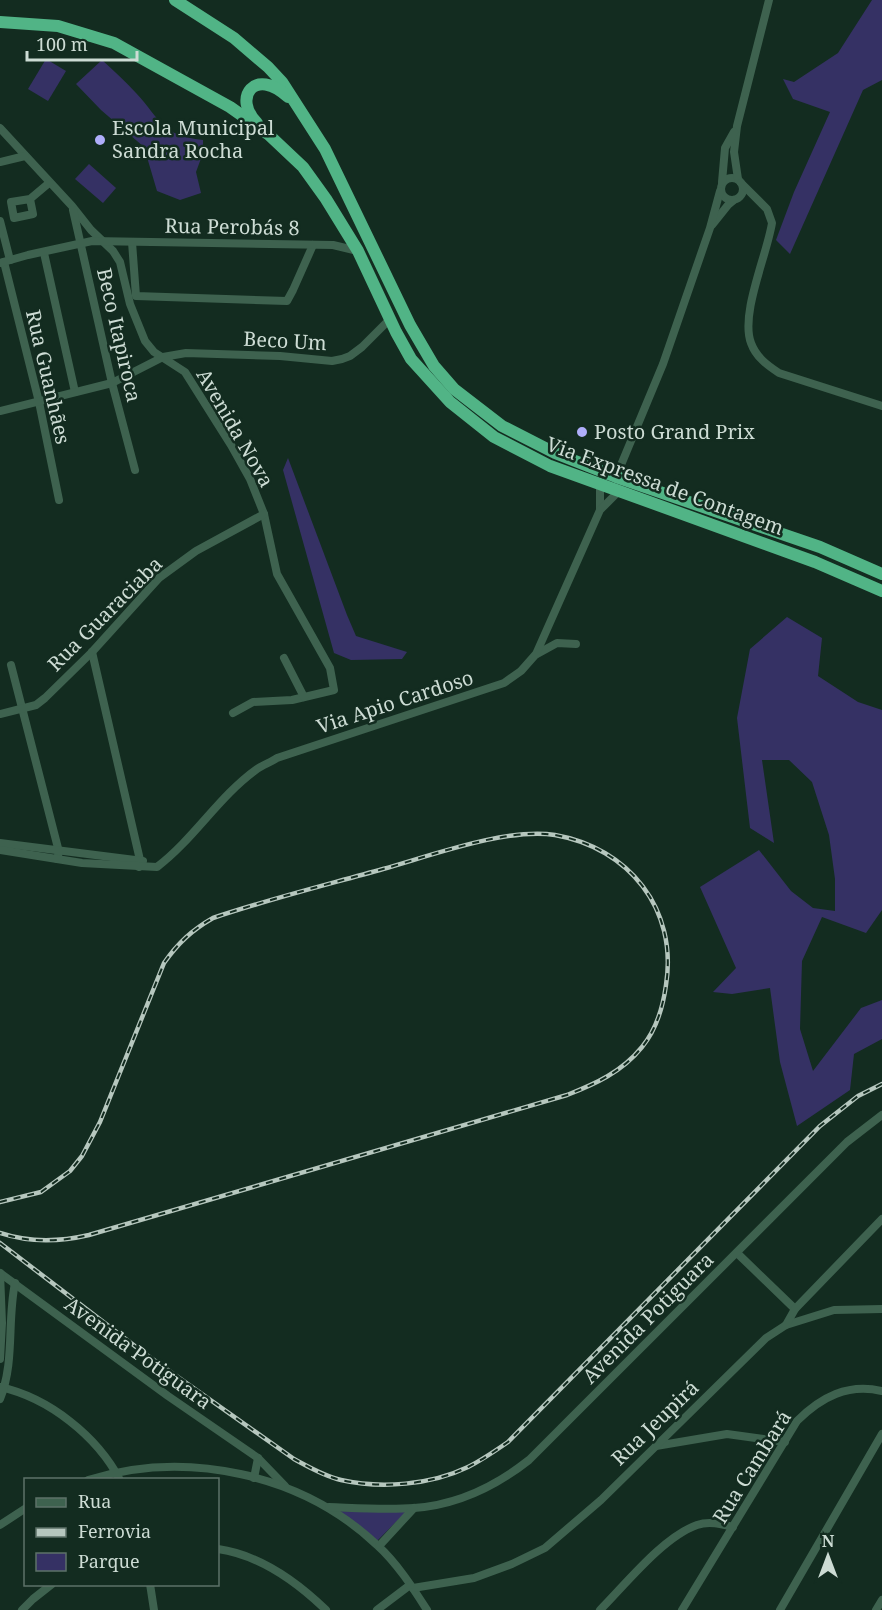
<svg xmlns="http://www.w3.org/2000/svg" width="882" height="1610" viewBox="0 0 882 1610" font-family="'Noto Serif',serif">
	<rect width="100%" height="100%" fill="#132c20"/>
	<g fill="#353164">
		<path d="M872 0H882V80L863 90 790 254 776 240 794 192 830 112 793 99 783 79 794 82 838 53Z"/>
		<path d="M46 59 66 71 48 101 28 89Z"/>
		<path d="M102 60C114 71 126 82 136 93 162 121 160 135 203 140V153L196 172 201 193 180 200 157 191 144 147 101 110 76 84Z"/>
		<path d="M89 164 116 188 103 203 75 179Z"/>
		<path d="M288 458 347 615 356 636 407 652 402 659 351 660 334 653 283 470Z"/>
		<path d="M787 617 822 638 818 676 858 702 882 710V910L866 933 822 917 802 961 800 1029 813 1071 861 1008 882 1000V1039L854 1054 850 1090 797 1126 780 1062 770 988 732 994 713 992 736 968 700 887 759 850 791 891 813 908 835 911V879L829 835 812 782 789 760H762L774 843 750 828 737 718 750 649Z"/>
		<path d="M339 1511 406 1512 377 1541Z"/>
	</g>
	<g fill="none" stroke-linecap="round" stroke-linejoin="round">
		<g stroke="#3e624f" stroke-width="8">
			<path d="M0 128 72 206 91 230 113 251 120 262 130 304 145 341 154 352 185 372 231 445 250 479 264 514 277 574 330 668 334 690 292 700 253 702 233 713"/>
			<path d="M0 162 25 156"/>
			<circle cx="732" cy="189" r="11"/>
			<path d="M738 179 734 152 737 126 769 0"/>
			<path d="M722 182 725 148 734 132"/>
			<path d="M741 183 767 209 772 223C767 255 740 314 751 343 756 357 767 365 779 373L882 406"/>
			<path d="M30 199 33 214 14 218 11 202 30 199 49 183"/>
			<path d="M73 210 112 383 135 470"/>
			<path d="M0 221 10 260"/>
			<path d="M712 225 728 205 734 200"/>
			<path d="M132 242 136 296 287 301 293 290 313 245"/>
			<path d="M44 253 75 392"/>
			<path d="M4 262 39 402 59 500"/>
			<path d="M0 263 28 255 92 241 333 245 358 251"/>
			<path d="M0 411 112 383 163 357 186 353 280 356 332 361 342 359 350 356 362 347 390 319"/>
			<path d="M616 477 663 364 710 228 720 191"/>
			<path d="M600 484V509"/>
			<path d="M92 652 140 860 139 867"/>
			<path d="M537 654 557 643 576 644"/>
			<path d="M284 658 304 697"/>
			<path d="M11 665 59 852 57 859"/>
			<path d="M0 714 36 705 45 698 92 652 159 578 196 551 264 514"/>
			<path d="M0 843 143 861"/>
			<path d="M0 850 82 863 157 867C194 839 219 796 257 769 263 765 271 762 277 758L504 683 521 671 536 654 600 510 619 491"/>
			<path d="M737 1253 795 1309"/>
			<path d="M0 1273 168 1396 258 1458 285 1486"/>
			<path d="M786 1325 834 1310 882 1309"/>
			<path d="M0 1359 2 1323 0 1273"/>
			<path d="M0 1387C49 1398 97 1436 120 1480"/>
			<path d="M0 1399C15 1362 7 1321 15 1283"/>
			<path d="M656 1446 727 1434 785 1442"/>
			<path d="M254 1478 258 1458"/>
			<path d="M88 1480C187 1449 302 1474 377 1545 397 1563 413 1588 427 1610"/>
			<path d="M329 1507C357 1508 386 1510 414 1508 456 1505 496 1486 529 1460L847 1142 882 1115"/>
			<path d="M0 1525 26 1508"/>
			<path d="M379 1546 414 1508"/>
			<path d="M218 1549C260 1555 296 1581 326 1610"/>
			<path d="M150 1584 154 1610"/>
			<path d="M413 1588 474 1578 512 1564 545 1548 601 1500 766 1338 786 1325 795 1309 882 1219"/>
			<path d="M22 1610 33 1599 52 1584"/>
			<path d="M377 1610 410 1585"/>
			<path d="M600 1610C626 1584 663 1537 697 1525 709 1521 721 1524 733 1527"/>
			<path d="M682 1610 797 1421C821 1397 848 1383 882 1391"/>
			<path d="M780 1610 882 1434"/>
			<path d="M876 1610 882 1600"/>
		</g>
		<g stroke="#51b486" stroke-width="12">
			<path d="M175 0 234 38 268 67 282 82 325 149 410 325 434 366 454 389 502 426 555 453 616 477 820 547 882 574"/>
			<path d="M0 22 58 26 114 43 230 107 268 134 303 167 326 199 358 251 396 332 411 359 450 402 494 437 550 466 815 562 882 591"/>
			<path d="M257 123C232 98 255 66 288 97"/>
		</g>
		<g stroke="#b6c7be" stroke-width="4.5">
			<g id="rail">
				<path d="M0 1202 41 1192 70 1171 82 1156 100 1122 164 963C178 943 192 930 213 918 269 899 326 885 383 869 430 856 508 827 555 835 629 848 678 909 666 985 663 1007 656 1030 642 1047 622 1072 595 1084 567 1095L89 1235C59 1242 30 1243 0 1233"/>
				<path d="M0 1243 144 1353 294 1459C309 1467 324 1476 341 1480 381 1489 431 1485 468 1467 482 1460 495 1451 508 1442L820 1126 858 1096 882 1084"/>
			</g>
		</g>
		<use href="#rail" stroke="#132c20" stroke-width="2" stroke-dasharray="7" stroke-linecap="butt"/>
	</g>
	<g fill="#afaefa" stroke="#132c20" stroke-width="2">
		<circle cx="100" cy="140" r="6"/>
		<circle cx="582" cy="432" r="6"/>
	</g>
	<g text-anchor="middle" stroke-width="5" stroke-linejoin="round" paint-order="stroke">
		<g font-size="20" fill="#cddcd4" stroke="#132c20" text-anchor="start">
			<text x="112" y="135">Escola Municipal<tspan x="112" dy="23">Sandra Rocha</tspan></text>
			<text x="594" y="439">Posto Grand Prix</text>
		</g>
		<g font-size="20" fill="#cddcd4" stroke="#132c20">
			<text transform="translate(232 227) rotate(1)" y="7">Rua Perobás 8</text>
			<text transform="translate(119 335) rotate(77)" y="7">Beco Itapiroca</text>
			<text transform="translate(285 341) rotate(3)" y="7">Beco Um</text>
			<text transform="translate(48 377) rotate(77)" y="7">Rua Guanhães</text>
			<text transform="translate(235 428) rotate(60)" y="7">Avenida Nova</text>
			<text transform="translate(665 486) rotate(20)" y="7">Via Expressa de Contagem</text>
			<text transform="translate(105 614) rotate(-45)" y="7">Rua Guaraciaba</text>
			<text transform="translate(395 702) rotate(-18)" y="7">Via Apio Cardoso</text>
			<text transform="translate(648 1318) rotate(-45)" y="7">Avenida Potiguara</text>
			<text transform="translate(138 1353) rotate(36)" y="7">Avenida Potiguara</text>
			<text transform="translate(655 1423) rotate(-44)" y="7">Rua Jeupirá</text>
			<text transform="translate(752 1467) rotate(-58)" y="7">Rua Cambará</text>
		</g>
	</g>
	<rect x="24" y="1478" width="195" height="108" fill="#132c20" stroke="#5d7268" stroke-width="1.5"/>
	<rect x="36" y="1498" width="30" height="9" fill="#3e624f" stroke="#5d7268" stroke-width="1.5"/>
	<text x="78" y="1508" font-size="18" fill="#cddcd4">Rua</text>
	<rect x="36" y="1528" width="30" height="9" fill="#b6c7be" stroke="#5d7268" stroke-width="1.5"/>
	<text x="78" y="1538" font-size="18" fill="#cddcd4">Ferrovia</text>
	<rect x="36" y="1553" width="30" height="18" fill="#353164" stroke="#5d7268" stroke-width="1.5"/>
	<text x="78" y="1568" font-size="18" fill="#cddcd4">Parque</text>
	<g transform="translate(828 1556)" stroke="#132c20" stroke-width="4.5" paint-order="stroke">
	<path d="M0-4.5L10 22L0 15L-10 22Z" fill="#cddcd4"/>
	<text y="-9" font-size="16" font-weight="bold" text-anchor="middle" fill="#cddcd4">N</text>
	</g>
	<path d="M27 51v9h110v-9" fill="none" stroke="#cddcd4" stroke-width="3"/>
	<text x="36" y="51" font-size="18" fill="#cddcd4" stroke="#132c20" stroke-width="4.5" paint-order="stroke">100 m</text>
</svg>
